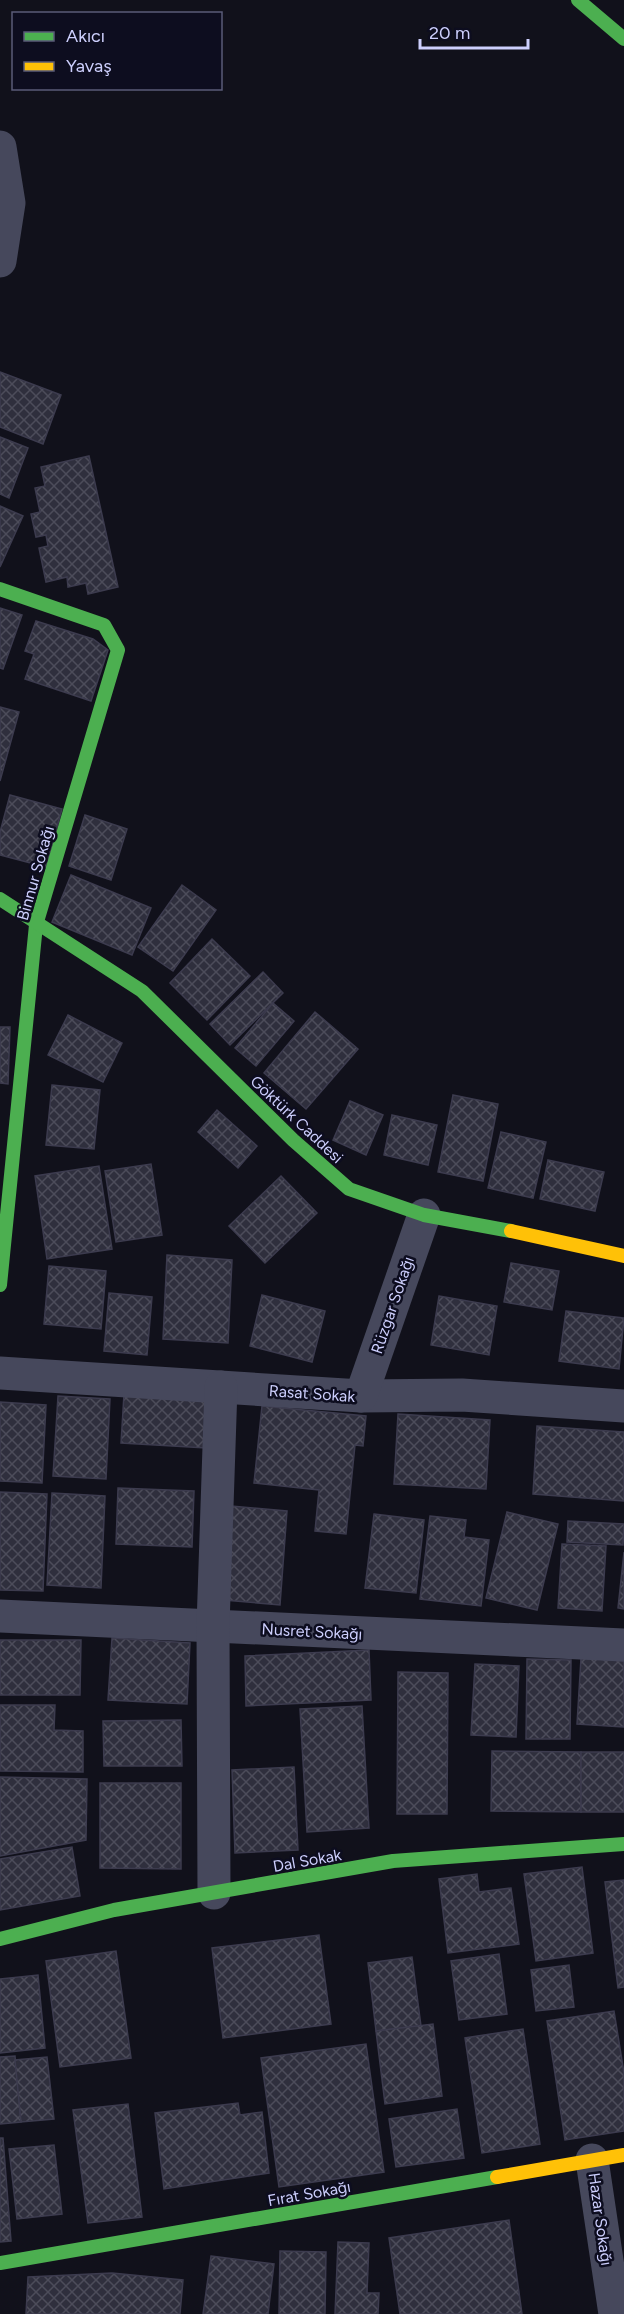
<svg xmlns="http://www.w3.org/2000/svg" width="624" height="2314" viewBox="0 0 624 2314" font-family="Figtree,sans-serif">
	<defs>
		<pattern id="building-cross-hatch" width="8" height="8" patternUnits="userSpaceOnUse" patternTransform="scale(1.5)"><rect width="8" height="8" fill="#2f2f3d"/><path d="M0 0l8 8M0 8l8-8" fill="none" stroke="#4c4c5a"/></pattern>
	</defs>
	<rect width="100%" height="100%" fill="#11111b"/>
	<g fill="url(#building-cross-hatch)" stroke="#3c3b4e" stroke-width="1.5">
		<path d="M0 372 61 395 43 444 0 427Z"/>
		<path d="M0 437 28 448 9 498 0 494Z"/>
		<path d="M89 456 118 587 88 594 86 583 68 587 67 577 46 582 39 548 48 546 46 535 36 537 31 514 40 512 35 488 45 486 41 467Z"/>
		<path d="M0 506 23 516 0 567Z"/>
		<path d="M0 608 22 615 3 669 0 668Z"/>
		<path d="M36 621 93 639 108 650 91 701 25 679 34 654 25 651Z"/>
		<path d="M0 707 19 712 0 781Z"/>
		<path d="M10 795 62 809 46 867 0 855V832Z"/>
		<path d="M85 815 127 829 111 880 69 866Z"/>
		<path d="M71 875 151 908 132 955 52 922Z"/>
		<path d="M182 885 216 910 173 971 138 947Z"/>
		<path d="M212 939 250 976 207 1020 170 983Z"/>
		<path d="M263 972 283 993 230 1045 210 1024Z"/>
		<path d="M273 1003 294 1021 256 1066 235 1048Z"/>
		<path d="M315 1012 358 1049 306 1109 264 1073Z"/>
		<path d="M68 1015 122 1043 103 1082 48 1055Z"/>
		<path d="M0 1027H10L8 1084 0 1083Z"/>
		<path d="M52 1085 100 1090 94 1149 46 1145Z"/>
		<path d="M453 1095 498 1104 483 1181 438 1172Z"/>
		<path d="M350 1101 383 1115 366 1155 333 1140Z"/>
		<path d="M217 1110 257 1146 238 1168 198 1132Z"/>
		<path d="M392 1115 437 1125 428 1165 384 1155Z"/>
		<path d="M501 1132 546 1142 533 1198 488 1188Z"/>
		<path d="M548 1160 604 1172 595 1211 540 1199Z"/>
		<path d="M151 1164 162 1235 116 1242 105 1171Z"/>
		<path d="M99 1166 112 1249 47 1259 35 1176Z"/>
		<path d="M281 1176 317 1213 265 1263 229 1226Z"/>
		<path d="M167 1255 232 1260 228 1343 163 1339Z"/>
		<path d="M511 1263 559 1271 552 1310 504 1302Z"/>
		<path d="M49 1266 106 1271 101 1329 44 1324Z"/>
		<path d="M109 1293 152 1297 147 1355 104 1351Z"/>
		<path d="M262 1295 325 1311 312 1362 250 1346Z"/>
		<path d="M439 1296 497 1306 489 1355 431 1345Z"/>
		<path d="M566 1311 624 1318 619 1369 559 1361Z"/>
		<path d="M124 1394 208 1399 206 1448 121 1443Z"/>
		<path d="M58 1396 110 1399 106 1479 53 1476Z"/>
		<path d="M0 1402 46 1405 42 1483 0 1481Z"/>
		<path d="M262 1406 366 1416 363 1446 355 1445 346 1534 315 1531 319 1490 254 1483Z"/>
		<path d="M398 1414 490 1420 486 1489 394 1484Z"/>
		<path d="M537 1426 624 1432V1501L533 1494Z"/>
		<path d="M118 1488 194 1491 192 1547 116 1544Z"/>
		<path d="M0 1492 47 1494 43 1591 0 1590Z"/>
		<path d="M52 1493 105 1496 101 1588 47 1585Z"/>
		<path d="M231 1506 287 1511 280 1605 224 1600Z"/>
		<path d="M507 1512 558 1524 537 1610 486 1598Z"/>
		<path d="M374 1514 424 1520 416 1593 365 1588Z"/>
		<path d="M430 1516 466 1520 464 1537 489 1540 481 1606 420 1599Z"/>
		<path d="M568 1521 624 1524 623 1545 567 1542Z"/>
		<path d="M562 1544 606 1546 602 1611 558 1608Z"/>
		<path d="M624 1552V1609L618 1608Z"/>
		<path d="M112 1638 190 1643 187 1704 108 1700Z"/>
		<path d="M0 1640H81L80 1695H0Z"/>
		<path d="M369 1650 371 1700 246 1706 245 1656Z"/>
		<path d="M581 1658 624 1661V1727L577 1724Z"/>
		<path d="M527 1659 571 1660 570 1739H526Z"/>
		<path d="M475 1664 519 1666 516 1737 471 1735Z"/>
		<path d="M398 1672 448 1673 447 1814H397Z"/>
		<path d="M0 1705H55L54 1730 83 1731V1772L0 1771Z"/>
		<path d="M362 1706 369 1828 307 1832 300 1709Z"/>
		<path d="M181 1720 182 1766H104L103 1721Z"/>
		<path d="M492 1751 581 1752V1812L491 1811Z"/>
		<rect x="581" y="1752" width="43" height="60"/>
		<path d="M294 1767 298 1850 235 1853 232 1770Z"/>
		<path d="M0 1777 87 1779 86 1840 0 1856Z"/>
		<path d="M100 1783H181V1869L100 1868Z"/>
		<path d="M72 1847 80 1896 0 1910V1859Z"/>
		<path d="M582 1867 593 1953 536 1961 524 1874Z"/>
		<path d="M477 1874 479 1892 511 1888 519 1944 448 1953 439 1879Z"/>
		<path d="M624 1880V1987L618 1988 605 1882Z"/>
		<path d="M319 1935 331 2024 223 2038 212 1948Z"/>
		<path d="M116 1951 131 2058 60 2067 46 1961Z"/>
		<path d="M499 1954 507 2014 459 2020 451 1961Z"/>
		<path d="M412 1957 421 2026 376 2031 368 1963Z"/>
		<path d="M569 1965 574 2007 536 2011 531 1970Z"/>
		<path d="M38 1975 45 2048 0 2053V1979Z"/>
		<path d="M614 2011 624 2073V2131L565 2140 547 2021Z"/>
		<path d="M433 2024 442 2096 385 2104 376 2031Z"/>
		<path d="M523 2029 540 2144 482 2153 465 2038Z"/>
		<path d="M366 2044 384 2172 279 2187 261 2058Z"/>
		<path d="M15 2056 21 2122 0 2124V2057Z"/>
		<path d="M47 2057 54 2119 21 2122 15 2060Z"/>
		<path d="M238 2103 240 2115 262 2112 269 2173 164 2189 155 2113Z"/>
		<path d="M128 2104 142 2217 88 2223 73 2110Z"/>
		<path d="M457 2109 464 2158 396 2167 389 2119Z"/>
		<path d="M0 2138H3L11 2241 0 2242Z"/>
		<path d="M54 2145 62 2214 17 2219 9 2149Z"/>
		<path d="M509 2220 522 2314H400L389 2238Z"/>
		<path d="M338 2242 369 2243 367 2293H379L378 2314H335Z"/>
		<path d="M280 2251 326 2252 325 2314H279Z"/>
		<path d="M211 2256 274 2264 268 2314H203Z"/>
		<path d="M112 2273 183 2280 180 2314H26L28 2277Z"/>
	</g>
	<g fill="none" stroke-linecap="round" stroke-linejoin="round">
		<g stroke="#46485c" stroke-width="33">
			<path d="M0 147 9 203 0 261"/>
			<path d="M0 1373 361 1396 462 1395 624 1406"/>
			<path d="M361 1396 424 1215"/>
			<path d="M0 1616 624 1645"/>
			<path d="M214 1893 213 1626 221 1387"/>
			<path d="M592 2160 615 2314"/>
		</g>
		<g stroke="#4caf50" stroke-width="14">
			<path d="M578 0 624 39"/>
			<path d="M0 589 104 625 118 650 36 925 0 1285"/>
			<path d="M0 899 142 991 293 1140 349 1189 424 1215 511 1231"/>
			<path d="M0 1939 114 1910 393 1861 624 1844"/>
			<path d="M0 2263 497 2177"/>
		</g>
		<g stroke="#ffc107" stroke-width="14">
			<path d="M511 1231 624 1256"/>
			<path d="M497 2177 624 2155"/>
		</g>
	</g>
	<g text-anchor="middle" stroke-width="5" stroke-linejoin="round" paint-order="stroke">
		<g font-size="16" fill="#cdcffd" stroke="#0d0d1f">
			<text transform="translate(35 873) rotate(-74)" y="6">Binnur Sokağı</text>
			<text transform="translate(297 1119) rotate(43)" y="6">Göktürk Caddesi</text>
			<text transform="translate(392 1305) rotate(-71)" y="6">Rüzgar Sokağı</text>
			<text transform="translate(312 1393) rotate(4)" y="6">Rasat Sokak</text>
			<text transform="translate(312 1631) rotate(3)" y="6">Nusret Sokağı</text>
			<text transform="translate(307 1860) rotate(-10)" y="6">Dal Sokak</text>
			<text transform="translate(309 2193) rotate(-10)" y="6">Fırat Sokağı</text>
			<text transform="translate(601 2219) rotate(82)" y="6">Hazar Sokağı</text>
		</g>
	</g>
	<rect x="12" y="12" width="210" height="78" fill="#0d0d1f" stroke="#5a5b78" stroke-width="1.5"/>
	<rect x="24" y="32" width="30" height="9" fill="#4caf50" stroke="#5a5b78" stroke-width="1.5"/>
	<text x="66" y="42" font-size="18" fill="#cdcffd">Akıcı</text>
	<rect x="24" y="62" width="30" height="9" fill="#ffc107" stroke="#5a5b78" stroke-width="1.5"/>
	<text x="66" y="72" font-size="18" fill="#cdcffd">Yavaş</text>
	<path d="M420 39v9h108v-9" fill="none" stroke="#cdcffd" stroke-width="3"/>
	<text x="429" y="39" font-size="18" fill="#cdcffd" stroke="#0d0d1f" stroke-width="4.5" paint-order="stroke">20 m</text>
</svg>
